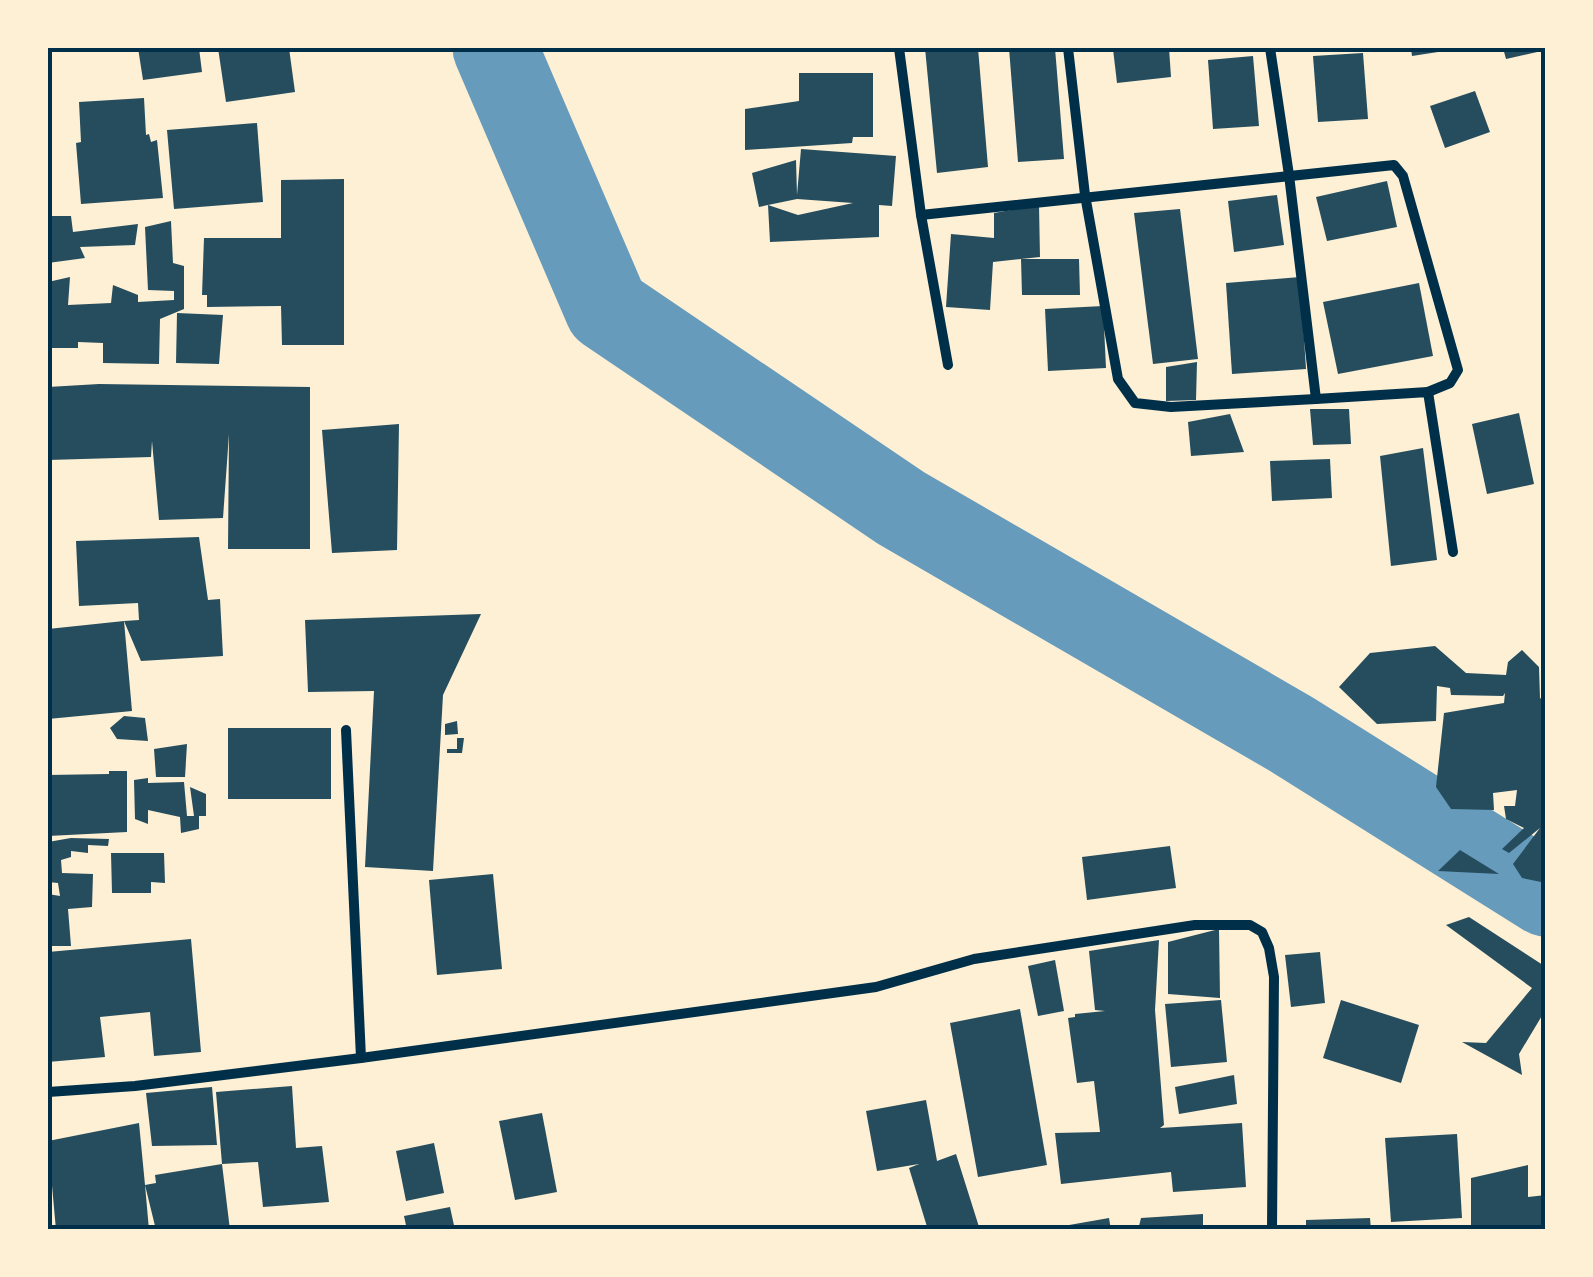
<svg xmlns="http://www.w3.org/2000/svg" width="1593" height="1277" viewBox="0 0 1593 1277" font-family="Spectral,serif">
	<rect width="100%" height="100%" fill="#fdf0d5"/>
	<g fill="none" stroke-linecap="round" stroke-linejoin="round">
		<path stroke="#669bbc" stroke-width="85" d="M495 48 607 309 901 508 1291 734 1546 894"/>
	</g>
	<g fill="#264d5e" fill-rule="evenodd">
		<path d="M138 48H199L202 72 143 80Z"/>
		<path d="M218 48H289L295 92 226 102Z"/>
		<path d="M925 48H978L988 167 937 173Z"/>
		<path d="M1009 48H1055L1064 159 1018 162Z"/>
		<path d="M1169 48 1171 77 1117 83 1113 49Z"/>
		<path d="M1411 48H1451V50L1412 56Z"/>
		<path d="M1503 48H1546V50L1506 59Z"/>
		<path d="M1363 53 1368 119 1318 122 1313 56Z"/>
		<path d="M1253 56 1259 126 1213 129 1208 60Z"/>
		<path d="M799 73H873V137H853L852 143 745 150V109L799 101Z"/>
		<path d="M1475 91 1490 132 1445 148 1430 106Z"/>
		<path d="M144 98 146 135 149 134 151 142 157 140 163 198 81 204 76 143 81 142 79 102Z"/>
		<path d="M257 123 263 202 174 209 167 130Z"/>
		<path d="M801 149 896 156 892 206 879 205V237L770 242 768 205 759 207 752 173 796 160 797 195ZM797 199 853 203 798 215 768 205Z"/>
		<path d="M344 179V345H282L281 306 207 307V295H202L204 238H281V180Z"/>
		<path d="M1387 181 1397 227 1327 241 1316 197Z"/>
		<path d="M1277 195 1284 245 1234 252 1228 201Z"/>
		<path d="M1039 205 1040 257 993 262 990 310 946 307 951 234 994 238V213Z"/>
		<path d="M1180 209 1198 359 1153 364 1134 213Z"/>
		<path d="M48 216H71L73 232 138 224 135 245 80 247 85 258 48 263Z"/>
		<path d="M171 221 173 263 184 266V309L160 319 159 364 103 363V343L78 342V348H48V282L70 277 68 305 111 303 113 285 138 295V302L174 300V291L148 290 145 227Z"/>
		<path d="M1021 259H1079L1080 295H1022Z"/>
		<path d="M1300 277 1306 369 1232 374 1226 283Z"/>
		<path d="M1419 283 1433 356 1338 374 1323 302Z"/>
		<path d="M1103 306 1106 368 1048 371 1045 309Z"/>
		<path d="M177 313 223 315 219 364 176 363Z"/>
		<path d="M1197 362 1196 400 1166 401V367Z"/>
		<path d="M99 384 310 387V549H228L229 434 223 518 159 520 152 441 151 457 48 460V387Z"/>
		<path d="M1310 409H1349L1351 444 1313 445Z"/>
		<path d="M1519 413 1534 484 1487 494 1472 424Z"/>
		<path d="M1230 414 1244 452 1191 456 1188 422Z"/>
		<path d="M399 424 397 550 332 553 322 430Z"/>
		<path d="M1423 448 1437 560 1391 566 1380 456Z"/>
		<path d="M1330 459 1332 498 1272 501 1270 461Z"/>
		<path d="M199 537 208 600 220 599 223 656 141 661 124 621 139 620 138 603 79 606 76 541Z"/>
		<path d="M481 614 443 695 433 871 365 867 374 691 308 692 305 620Z"/>
		<path d="M124 621 132 711 48 719V629Z"/>
		<path d="M1435 646 1466 673 1506 675 1508 662 1522 650 1539 667 1540 698 1546 702V883L1522 878 1513 864 1540 828 1509 853 1502 849 1524 828 1506 819 1504 806H1515L1517 790 1493 793 1494 810 1451 809 1436 787 1444 713 1504 703 1505 693 1503 696 1451 695 1450 688 1437 686 1436 721 1377 724 1339 687 1370 653Z"/>
		<path d="M124 716 145 718 148 741 117 739 110 728Z"/>
		<path d="M457 721 458 734 445 735V724Z"/>
		<rect x="228" y="728" width="103" height="71"/>
		<path d="M457 738H464L462 753H447V749H457Z"/>
		<path d="M187 744 185 777H156L154 749Z"/>
		<path d="M109 771H127V832L48 836V775L109 774Z"/>
		<path d="M148 778V783L184 782 187 816H194L190 787 206 794V816H199V829L181 833 180 817 148 810V824L135 819 134 780Z"/>
		<path d="M71 838 109 839 108 846 88 845V853L71 851V857L61 860 62 873 93 874 92 907 68 909 71 946H48V894L60 896 58 883 48 882V842Z"/>
		<path d="M1170 846 1176 888 1087 900 1082 857Z"/>
		<path d="M1460 850 1499 874 1438 871Z"/>
		<path d="M111 853H164L165 883 151 882V893H112Z"/>
		<path d="M493 874 502 969 437 975 429 880Z"/>
		<path d="M1469 917 1546 967V1009L1519 1054 1522 1075 1462 1042 1486 1043 1532 988 1446 925Z"/>
		<path d="M1219 929 1220 998 1168 994V942Z"/>
		<path d="M191 939 201 1052 154 1056 150 1012 100 1017 105 1057 48 1062V952Z"/>
		<path d="M1159 940 1155 1010 1164 1125 1160 1128 1242 1123 1246 1187 1173 1192 1171 1172 1061 1184 1055 1133 1100 1132 1094 1081 1077 1083 1068 1018 1075 1017V1014L1105 1011 1095 1010 1089 951Z"/>
		<path d="M1320 952 1325 1003 1291 1007 1285 955Z"/>
		<path d="M1055 960 1064 1011 1038 1016 1028 966Z"/>
		<path d="M1221 1000 1227 1062 1171 1067 1165 1004Z"/>
		<path d="M1341 1000 1419 1025 1401 1083 1323 1058Z"/>
		<path d="M1020 1009 1047 1165 978 1177 950 1023Z"/>
		<path d="M1234 1075 1237 1104 1179 1114 1175 1087Z"/>
		<path d="M292 1086 296 1148 322 1146 329 1202 263 1207 258 1162 222 1164 216 1092Z"/>
		<path d="M212 1087 217 1145 152 1146 146 1093Z"/>
		<path d="M926 1100 937 1161 956 1154 980 1230H928L909 1168 919 1164 877 1171 866 1111Z"/>
		<path d="M542 1113 557 1192 515 1200 499 1121Z"/>
		<path d="M139 1123 145 1185 156 1183 155 1175 222 1164 230 1230H156L145 1185 149 1230H56L48 1141Z"/>
		<path d="M1457 1134 1462 1218 1391 1222 1385 1138Z"/>
		<path d="M434 1143 444 1193 406 1201 396 1151Z"/>
		<path d="M1528 1165V1197L1546 1195V1230H1471V1178Z"/>
		<path d="M450 1207 455 1230H407L404 1216Z"/>
		<path d="M1203 1214V1230H1138L1141 1218Z"/>
		<path d="M1109 1218 1111 1230H1053L1052 1228Z"/>
		<path d="M1370 1218 1371 1230H1306V1220Z"/>
	</g>
	<g fill="none" stroke-linecap="round" stroke-linejoin="round">
		<g stroke="#003049" stroke-width="10">
			<path d="M899 48 921 215 948 365"/>
			<path d="M1068 48 1085 195 1118 379 1135 403 1171 407 1316 399"/>
			<path d="M1270 48 1289 175 1316 399 1428 392 1453 552"/>
			<path d="M921 215 1394 165 1403 176 1458 370 1450 383 1428 392"/>
			<path d="M346 730 361 1058"/>
			<path d="M48 1092 135 1086 361 1058 876 987 974 959 1195 925H1250L1262 932 1269 948 1274 977 1272 1230"/>
		</g>
	</g>
	<rect width="1593" height="1277" fill="none" stroke="#fdf0d5" stroke-width="100"/>
	<rect x="50" y="50" width="1493" height="1177" fill="none" stroke="#003049" stroke-width="4"/>
</svg>
